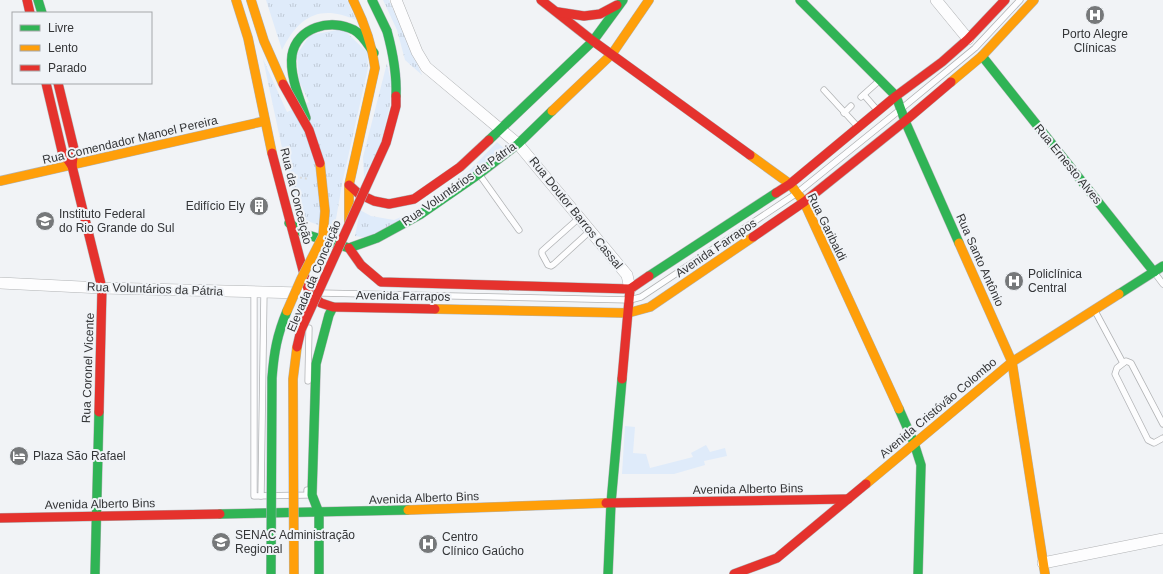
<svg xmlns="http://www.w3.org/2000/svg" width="1163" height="574" viewBox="0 0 1163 574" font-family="Helvetica,sans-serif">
	<defs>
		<pattern id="grass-tufts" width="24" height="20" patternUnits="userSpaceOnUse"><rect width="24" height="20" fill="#dfebfa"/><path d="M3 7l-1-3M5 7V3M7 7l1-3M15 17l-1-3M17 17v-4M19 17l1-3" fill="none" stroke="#c0cad7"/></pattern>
	</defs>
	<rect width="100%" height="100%" fill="#f1f3f6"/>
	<g fill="url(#grass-tufts)">
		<path d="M266 0H347L356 20C320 4 299 16 282 50Z"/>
		<path d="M383 0H389L422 75 405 60 397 30Z"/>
		<path d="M343 29 367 52 368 68 342 184 334 231 305 220 295 202 288 176 263 59 287 112 309 102 299 81 297 54 310 35Z"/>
		<path d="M387 63 391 82 390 105 381 142 364 177 363 157Z"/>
		<path d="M497 142 506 150 419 212 367 238 355 236 360 210 371 216 394 220 417 210 469 171Z"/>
	</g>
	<path fill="#dfebfa" d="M625 426 635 427 633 453 646 454 650 468 693 457 691 453 706 445 710 452 725 448 727 456 704 461 705 465 674 474H622Z"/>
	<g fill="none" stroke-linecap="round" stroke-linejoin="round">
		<g stroke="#b1b3b5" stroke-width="7">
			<g id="lane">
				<path d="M824 90 858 127"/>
				<path d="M864 95 878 111"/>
				<path d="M861 97 880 80"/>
				<path d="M844 113 851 106"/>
				<path d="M479 174 519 230"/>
				<path d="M579 218 542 251V254L548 265 551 266 554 264 590 231"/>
				<path d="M1154 272 1163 284"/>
				<path d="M254 291V496L307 495V490"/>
				<path d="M321 293 630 300 641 297 797 193 901 109 975 48 1020 0"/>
				<path d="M1095 311 1123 363"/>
				<path d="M308 381 309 328"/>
				<path d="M1163 424 1131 363 1126 361 1117 368 1115 374 1148 440 1154 443 1163 438"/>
				<path d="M261 496 264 292"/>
			</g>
		</g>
		<g stroke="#b1b3b5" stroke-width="12">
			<g id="street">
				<path d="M396 0 417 52 426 67 518 144 627 275 630 289"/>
				<path d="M936 0 968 39"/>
				<path d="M0 283 102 288 301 293"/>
				<path d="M1043 563 1163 539"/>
			</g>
		</g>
		<g stroke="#b1b3b5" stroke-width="10">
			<g id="fast">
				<path d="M38 0 42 13"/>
				<path d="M372 0 387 31"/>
				<path d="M800 0 896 96 905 121 959 243"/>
				<path d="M982 56 1154 272"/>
				<path d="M306 118C300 100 289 74 292 55 297 27 331 18 354 30 363 35 368 45 374 53"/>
				<path d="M489 140 593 41 623 0"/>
				<path d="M289 223 305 234 349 248 377 238 421 214 479 174 518 144 552 111"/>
				<path d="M649 276 776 193"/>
				<path d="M1119 294 1163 266"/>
				<path d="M899 409 914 443 921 465 918 574"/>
				<path d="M220 514 408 510"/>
				<path d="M95 574 99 412"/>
				<path d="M319 574V513L312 495 316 364 329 315 333 307"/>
				<path d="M608 574 611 503 622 379"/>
			</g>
		</g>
		<g stroke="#b1b3b5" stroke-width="10">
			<g id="slow">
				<path d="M236 0 248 38 272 153"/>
				<path d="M251 0 264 41 283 84"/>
				<path d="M951 82 982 56 1034 0"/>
				<path d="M552 111 612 54 649 0"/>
				<path d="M750 155 790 184 804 202 899 409"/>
				<path d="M0 181 265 121"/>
				<path d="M349 223V185L375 68C372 44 364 22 353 0"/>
				<path d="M959 243 1012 362 1045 574"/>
				<path d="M435 309 628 313 650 307 753 237"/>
				<path d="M866 484 1012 362 1119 294"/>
				<path d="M408 510 606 503"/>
			</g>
		</g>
		<g stroke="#b1b3b5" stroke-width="10">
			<g id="jam">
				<path d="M27 0 30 13"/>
				<path d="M541 0 593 41 750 155"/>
				<path d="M558 12 584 16 600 14 617 5"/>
				<path d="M46 83 62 151 72 166 102 288 99 412"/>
				<path d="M58 83 74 149 72 166"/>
				<path d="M272 153 309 293 321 303 333 307 435 309"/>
				<path d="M349 185 359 194 374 201 389 204 414 199 460 167 489 140"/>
				<path d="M776 193 790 184 896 96 942 62 968 39 1005 0"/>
				<path d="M753 237 804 202 905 121 951 82"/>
				<path d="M349 248 361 265 381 282 630 289 649 276"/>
				<path d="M622 379 630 289"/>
				<path d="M606 503 848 499"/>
				<path d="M0 518 220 514"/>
				<path d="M734 574 777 558 866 484"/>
			</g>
		</g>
		<path stroke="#d9dada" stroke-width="2" stroke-dasharray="2 3" stroke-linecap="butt" d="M290 176 309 179"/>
		<use href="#lane" stroke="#fdfdfe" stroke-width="5.5"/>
		<use href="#street" stroke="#fdfdfe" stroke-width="11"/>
		<use href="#fast" stroke="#30b455" stroke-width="9"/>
		<use href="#slow" stroke="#ff9f0a" stroke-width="9"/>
		<use href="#jam" stroke="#e5322d" stroke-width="9"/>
		<g stroke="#b0b7c0" stroke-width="10" stroke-linecap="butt">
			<g id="fast-bridge">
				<path d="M387 31C393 53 397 73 396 96"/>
				<path d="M271 574 272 378C274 352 277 335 287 311"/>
			</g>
		</g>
		<g stroke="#b0b7c0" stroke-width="10" stroke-linecap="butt">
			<g id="slow-bridge">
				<path d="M287 311 301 279 323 236 325 211 320 163"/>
				<path d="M294 574 293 379 297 347"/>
			</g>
		</g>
		<g stroke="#b0b7c0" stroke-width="10" stroke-linecap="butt">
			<g id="jam-bridge">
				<path d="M283 84 309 130 320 163"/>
				<path d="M297 347 301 330 386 143 396 106V96"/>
			</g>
		</g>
		<use href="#fast-bridge" stroke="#30b455" stroke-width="9"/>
		<use href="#slow-bridge" stroke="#ff9f0a" stroke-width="9"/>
		<use href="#jam-bridge" stroke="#e5322d" stroke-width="9"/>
	</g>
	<defs>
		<g id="hospital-disc" transform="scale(1)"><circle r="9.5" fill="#76787a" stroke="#f0f3f7"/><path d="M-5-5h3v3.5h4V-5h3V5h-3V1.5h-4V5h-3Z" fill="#fff"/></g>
		<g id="building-disc" transform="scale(1)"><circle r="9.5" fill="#76787a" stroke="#f0f3f7"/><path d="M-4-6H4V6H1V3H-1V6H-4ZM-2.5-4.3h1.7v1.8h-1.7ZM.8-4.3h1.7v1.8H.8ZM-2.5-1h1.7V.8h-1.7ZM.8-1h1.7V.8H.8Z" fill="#fff"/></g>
		<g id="university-disc" transform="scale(1)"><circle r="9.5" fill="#76787a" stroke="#f0f3f7"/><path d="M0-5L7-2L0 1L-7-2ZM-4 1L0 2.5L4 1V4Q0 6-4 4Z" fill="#fff"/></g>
		<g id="hotel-disc" transform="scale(1)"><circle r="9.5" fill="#76787a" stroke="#f0f3f7"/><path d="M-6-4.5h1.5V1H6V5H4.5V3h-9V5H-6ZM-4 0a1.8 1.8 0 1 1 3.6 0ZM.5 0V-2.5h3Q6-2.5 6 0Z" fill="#fff"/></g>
	</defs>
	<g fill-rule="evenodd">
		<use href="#hospital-disc" x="1095" y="15"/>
		<use href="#building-disc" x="259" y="206"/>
		<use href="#university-disc" x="45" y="221"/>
		<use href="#hospital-disc" x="1014" y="281"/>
		<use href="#hotel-disc" x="19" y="456"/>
		<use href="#university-disc" x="221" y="542"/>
		<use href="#hospital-disc" x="428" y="544"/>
	</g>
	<g text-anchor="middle" stroke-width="4" stroke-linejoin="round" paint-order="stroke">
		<g font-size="12" fill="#343537" stroke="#f0f3f7" text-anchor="start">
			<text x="1095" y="38" text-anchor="middle">Porto Alegre<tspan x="1095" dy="14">Clínicas</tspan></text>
			<text x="245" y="210" text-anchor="end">Edifício Ely</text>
			<text x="59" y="218">Instituto Federal<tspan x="59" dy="14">do Rio Grande do Sul</tspan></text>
			<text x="1028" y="278">Policlínica<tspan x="1028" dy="14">Central</tspan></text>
			<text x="33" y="460">Plaza São Rafael</text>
			<text x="235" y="539">SENAC Administração<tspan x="235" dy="14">Regional</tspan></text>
			<text x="442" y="541">Centro<tspan x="442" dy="14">Clínico Gaúcho</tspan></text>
		</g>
		<g font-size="12" fill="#343537" stroke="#f0f3f7">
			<text transform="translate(130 140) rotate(-13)" y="4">Rua Comendador Manoel Pereira</text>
			<text transform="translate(1068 164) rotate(51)" y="4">Rua Ernesto Alves</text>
			<text transform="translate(459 184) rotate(-35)" y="4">Rua Voluntários da Pátria</text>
			<text transform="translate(296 196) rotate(76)" y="4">Rua da Conceição</text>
			<text transform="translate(576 213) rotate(51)" y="4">Rua Doutor Barros Cassal</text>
			<text transform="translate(827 227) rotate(64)" y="4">Rua Garibaldi</text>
			<text transform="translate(716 248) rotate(-34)" y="4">Avenida Farrapos</text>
			<text transform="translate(980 260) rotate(66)" y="4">Rua Santo Antônio</text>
			<text transform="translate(314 276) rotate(-67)" y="4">Elevada da Conceição</text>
			<text transform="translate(155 289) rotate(2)" y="4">Rua Voluntários da Pátria</text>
			<text transform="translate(403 296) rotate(1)" y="4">Avenida Farrapos</text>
			<text transform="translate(88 368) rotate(-88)" y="4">Rua Coronel Vicente</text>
			<text transform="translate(938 408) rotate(-40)" y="4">Avenida Cristóvão Colombo</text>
			<text transform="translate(748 489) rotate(-1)" y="4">Avenida Alberto Bins</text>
			<text transform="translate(424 498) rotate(-2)" y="4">Avenida Alberto Bins</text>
			<text transform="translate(100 504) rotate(-1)" y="4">Avenida Alberto Bins</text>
		</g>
	</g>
	<rect x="12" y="12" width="140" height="72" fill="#f0f3f7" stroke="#a5a7aa"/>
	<rect x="20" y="25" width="20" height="6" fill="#30b455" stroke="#a5a7aa"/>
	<text x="48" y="32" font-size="12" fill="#343537">Livre</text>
	<rect x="20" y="45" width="20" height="6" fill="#ff9f0a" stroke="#a5a7aa"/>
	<text x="48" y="52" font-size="12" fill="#343537">Lento</text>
	<rect x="20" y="65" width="20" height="6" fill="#e5322d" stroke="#a5a7aa"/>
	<text x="48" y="72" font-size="12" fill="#343537">Parado</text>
</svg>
